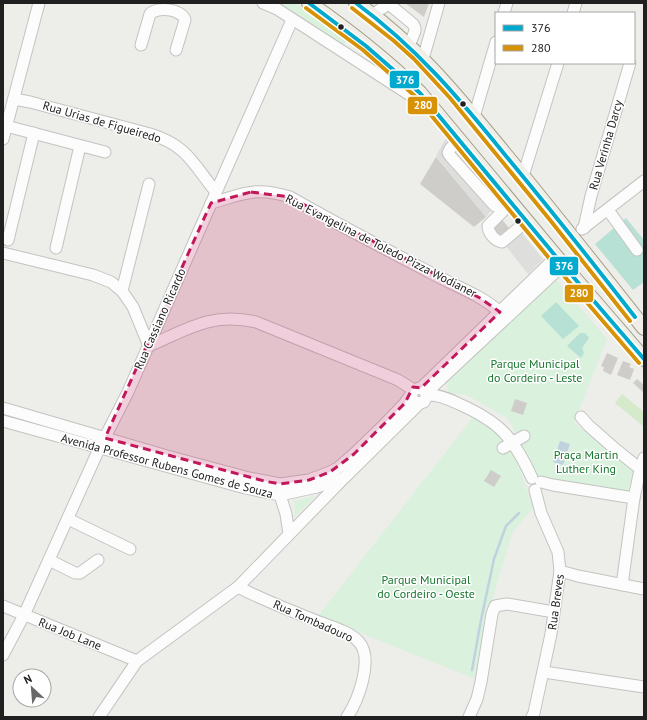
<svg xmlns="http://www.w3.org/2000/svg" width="647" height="720" viewBox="0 0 647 720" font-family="'PT Sans',sans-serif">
	<rect width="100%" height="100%" fill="#edede9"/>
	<path fill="#d5e9cb" d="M622 394 644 412V427L615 403Z"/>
	<g fill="#d9f1dd">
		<path d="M275 3H295L348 39 342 47Z"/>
		<path d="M553 276 607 339 574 423 636 471C634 482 631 486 623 493L545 479 534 473 515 437 514 429 507 418 465 394H449L446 383Z"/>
		<path d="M473 417C480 421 487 425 494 431 516 450 524 481 533 508L512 533 491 603 478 680 318 616Z"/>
		<path d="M315 496 295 517 294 501Z"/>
	</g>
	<g fill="#b8e1d6">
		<path d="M626 218 644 240V282L633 290 595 244Z"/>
		<path d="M556 302 579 326 563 339 541 316Z"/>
		<path d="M580 333H585L589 338 582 348 584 353 581 358 567 346Z"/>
	</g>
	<g fill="#dededc">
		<path d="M446 138 498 202 486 217 436 156Z"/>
		<path d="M517 227 543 259 528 274 501 240Z"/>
	</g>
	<path fill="#c0d2de" d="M560 441 570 444 563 465 553 462Z"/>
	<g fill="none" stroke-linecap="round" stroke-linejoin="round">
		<path stroke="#c0d2de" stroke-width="2.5" d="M472 670 481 620 494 559 506 526 519 513"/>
	</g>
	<g fill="#cecdca">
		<path d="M405 3H429L424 17Z"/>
		<path d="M436 157 486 217 474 227 420 184Z"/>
		<path d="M500 217 509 228 496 238 488 228Z"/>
		<path d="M607 353 618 358 611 375 603 371 604 367 601 366Z"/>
		<path d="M623 361 631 364 629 367 634 369 630 380 617 375Z"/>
		<path d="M637 379 644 385V393L633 383Z"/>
		<path d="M515 399 527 403 523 415 511 411Z"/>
		<path d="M491 470 501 476 494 487 484 481Z"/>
	</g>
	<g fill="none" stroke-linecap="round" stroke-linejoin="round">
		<g stroke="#c3c3c1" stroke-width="13">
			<g id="minor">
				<path d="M263 3 277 9 430 108"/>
				<path d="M504 13 507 3"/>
				<path d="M573 13 576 3"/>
				<path d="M372 15 387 5H390L413 24 415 28V31L409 46"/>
				<path d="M141 45 150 14C157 6 182 9 185 20L176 50"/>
				<path d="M423 59 439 3"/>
				<path d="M14 99 30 102 150 134C187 145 193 164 216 192"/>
				<path d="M474 117 496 42"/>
				<path d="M6 126 105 152"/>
				<path d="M3 139 39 3"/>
				<path d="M458 140 450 149 448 153 451 157 495 206"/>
				<path d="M523 176 558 63"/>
				<path d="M211 203C244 194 255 186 290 197 337 224 385 249 433 274 455 286 481 295 500 312"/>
				<path d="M511 203 488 226C488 233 495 241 502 242L527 221"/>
				<path d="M608 210 637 250"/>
				<path d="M584 228 591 196 630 63"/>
				<path d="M582 229 644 181"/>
				<path d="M8 240 34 133"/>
				<path d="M56 248 80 146"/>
				<path d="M3 253 93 275 111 282 122 291 133 307 149 346C188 329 211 312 256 322L381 373 398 380 414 390"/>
				<path d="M122 291 149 184"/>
				<path d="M421 388 556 257"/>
				<path d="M426 393 563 265"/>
				<path d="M427 395C438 394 449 399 459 404 500 422 513 437 532 478"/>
				<path d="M3 408 167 456 249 478 280 484 309 480 330 472 338 468 354 454 381 428 405 403 414 390 419 388 423 389 427 395 424 402 420 403 413 401 411 395"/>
				<path d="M581 417 589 426 614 448 644 472"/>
				<path d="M3 421 245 488 280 495 317 487 344 478 420 403"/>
				<path d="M503 448 524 436"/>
				<path d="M541 482 553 485 634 498"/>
				<path d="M280 495 286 514 289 534"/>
				<path d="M68 519 130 549"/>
				<path d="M49 560 75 573H80L98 560"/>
				<path d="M560 571 578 576 644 589"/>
				<path d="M622 585 634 498 640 470 644 458"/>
				<path d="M238 587C263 600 289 610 314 620 328 626 348 630 359 642 374 659 358 701 347 717"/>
				<path d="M3 606 137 661"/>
				<path d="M3 655 24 615 99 449 128 392 292 20"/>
				<path d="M544 672 644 687"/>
				<path d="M99 717 137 661 238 587 342 480"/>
				<path d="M469 717 477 699 481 682 492 614 495 606 507 604 554 612"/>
				<path d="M532 717 534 713 551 634 560 571 558 552 541 513 535 490"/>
			</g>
		</g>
		<g stroke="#a29e88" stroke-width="16">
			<g id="major">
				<path d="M309 3C348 30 386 60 420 93L563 265 644 359"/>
				<path d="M356 3C416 44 462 102 508 158 554 214 599 271 644 328"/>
			</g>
		</g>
		<use href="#minor" stroke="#fcfcfc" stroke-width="11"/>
		<use href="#major" stroke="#f0eee6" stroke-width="14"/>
		<g stroke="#fff" stroke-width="7">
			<g id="bus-1">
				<path d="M309 3 366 46 420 93 563 265 644 359"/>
				<path d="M356 3C417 48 459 98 506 156 550 209 593 263 635 317"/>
			</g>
		</g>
		<g stroke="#fff" stroke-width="7">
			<g id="bus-2">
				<path d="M306 8 363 50 416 97 558 269 639 363"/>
				<path d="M352 8 394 41 414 59 450 98 550 220 630 321"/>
			</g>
		</g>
		<use href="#bus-1" stroke="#00a9ce" stroke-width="4"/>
		<use href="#bus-2" stroke="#d79205" stroke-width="4"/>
	</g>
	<path fill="#c2185b" fill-opacity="0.2" stroke="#c2185b" stroke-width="3" stroke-dasharray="8 5" stroke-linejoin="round" d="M251 192 290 197 480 298 500 312 421 388 413 387 405 403 354 454 330 472 309 480 280 484 264 481 105 438 211 203Z"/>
	<g fill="#202020" stroke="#fff" stroke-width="1.5">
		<circle cx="341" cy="27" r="3.5"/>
		<circle cx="463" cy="104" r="3.5"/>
		<circle cx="518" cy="221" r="3.5"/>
	</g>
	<g text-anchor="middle" stroke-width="3" stroke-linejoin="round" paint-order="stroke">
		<g font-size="12" fill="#202020" stroke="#fff">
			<text transform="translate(102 122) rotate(16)" y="4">Rua Urias de Figueiredo</text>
			<text transform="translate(606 145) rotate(-74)" y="4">Rua Verinha Darcy</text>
			<text transform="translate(381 246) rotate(27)" y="4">Rua Evangelina de Toledo Pizza Wodianer</text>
			<text transform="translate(160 319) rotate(-66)" y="4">Rua Cassiano Ricardo</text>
			<text transform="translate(167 466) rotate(15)" y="4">Avenida Professor Rubens Gomes de Souza</text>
			<text transform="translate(556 602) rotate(-82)" y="4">Rua Breves</text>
			<text transform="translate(313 621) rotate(24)" y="4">Rua Tombadouro</text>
			<text transform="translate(70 634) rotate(22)" y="4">Rua Job Lane</text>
		</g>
		<g font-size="12" fill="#16762e" stroke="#fff">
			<text x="535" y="368">Parque Municipal<tspan x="535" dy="14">do Cordeiro - Leste</tspan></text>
			<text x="586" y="459">Praça Martin<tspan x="586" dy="14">Luther King</tspan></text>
			<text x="426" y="584">Parque Municipal<tspan x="426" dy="14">do Cordeiro - Oeste</tspan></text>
		</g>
	</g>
	<g stroke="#fff" stroke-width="1.5">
		<rect x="389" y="70" width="31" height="19" rx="4" fill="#00a9ce"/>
		<rect x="407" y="96" width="31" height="19" rx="4" fill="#d79205"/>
		<rect x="549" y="256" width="30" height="20" rx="4" fill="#00a9ce"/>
		<rect x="564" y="284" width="30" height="19" rx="4" fill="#d79205"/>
	</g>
	<g font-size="11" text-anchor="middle" font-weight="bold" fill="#fff">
		<text x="405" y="84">376</text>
		<text x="423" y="109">280</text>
		<text x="564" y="270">376</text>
		<text x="579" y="297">280</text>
	</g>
	<rect width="647" height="720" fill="none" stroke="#202020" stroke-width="8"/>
	<rect x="495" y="12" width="140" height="52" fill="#ffffff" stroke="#a6a6a6"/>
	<rect x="503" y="25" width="20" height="6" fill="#00a9ce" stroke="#a6a6a6"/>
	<text x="531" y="32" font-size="12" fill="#202020">376</text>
	<rect x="503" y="45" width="20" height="6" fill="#d79205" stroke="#a6a6a6"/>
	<text x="531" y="52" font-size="12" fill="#202020">280</text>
	<g transform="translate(32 688) rotate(334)"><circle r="19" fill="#ffffff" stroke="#a6a6a6"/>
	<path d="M0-3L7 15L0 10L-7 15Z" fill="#686866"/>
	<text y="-6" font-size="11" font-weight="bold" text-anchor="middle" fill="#202020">N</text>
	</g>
</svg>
